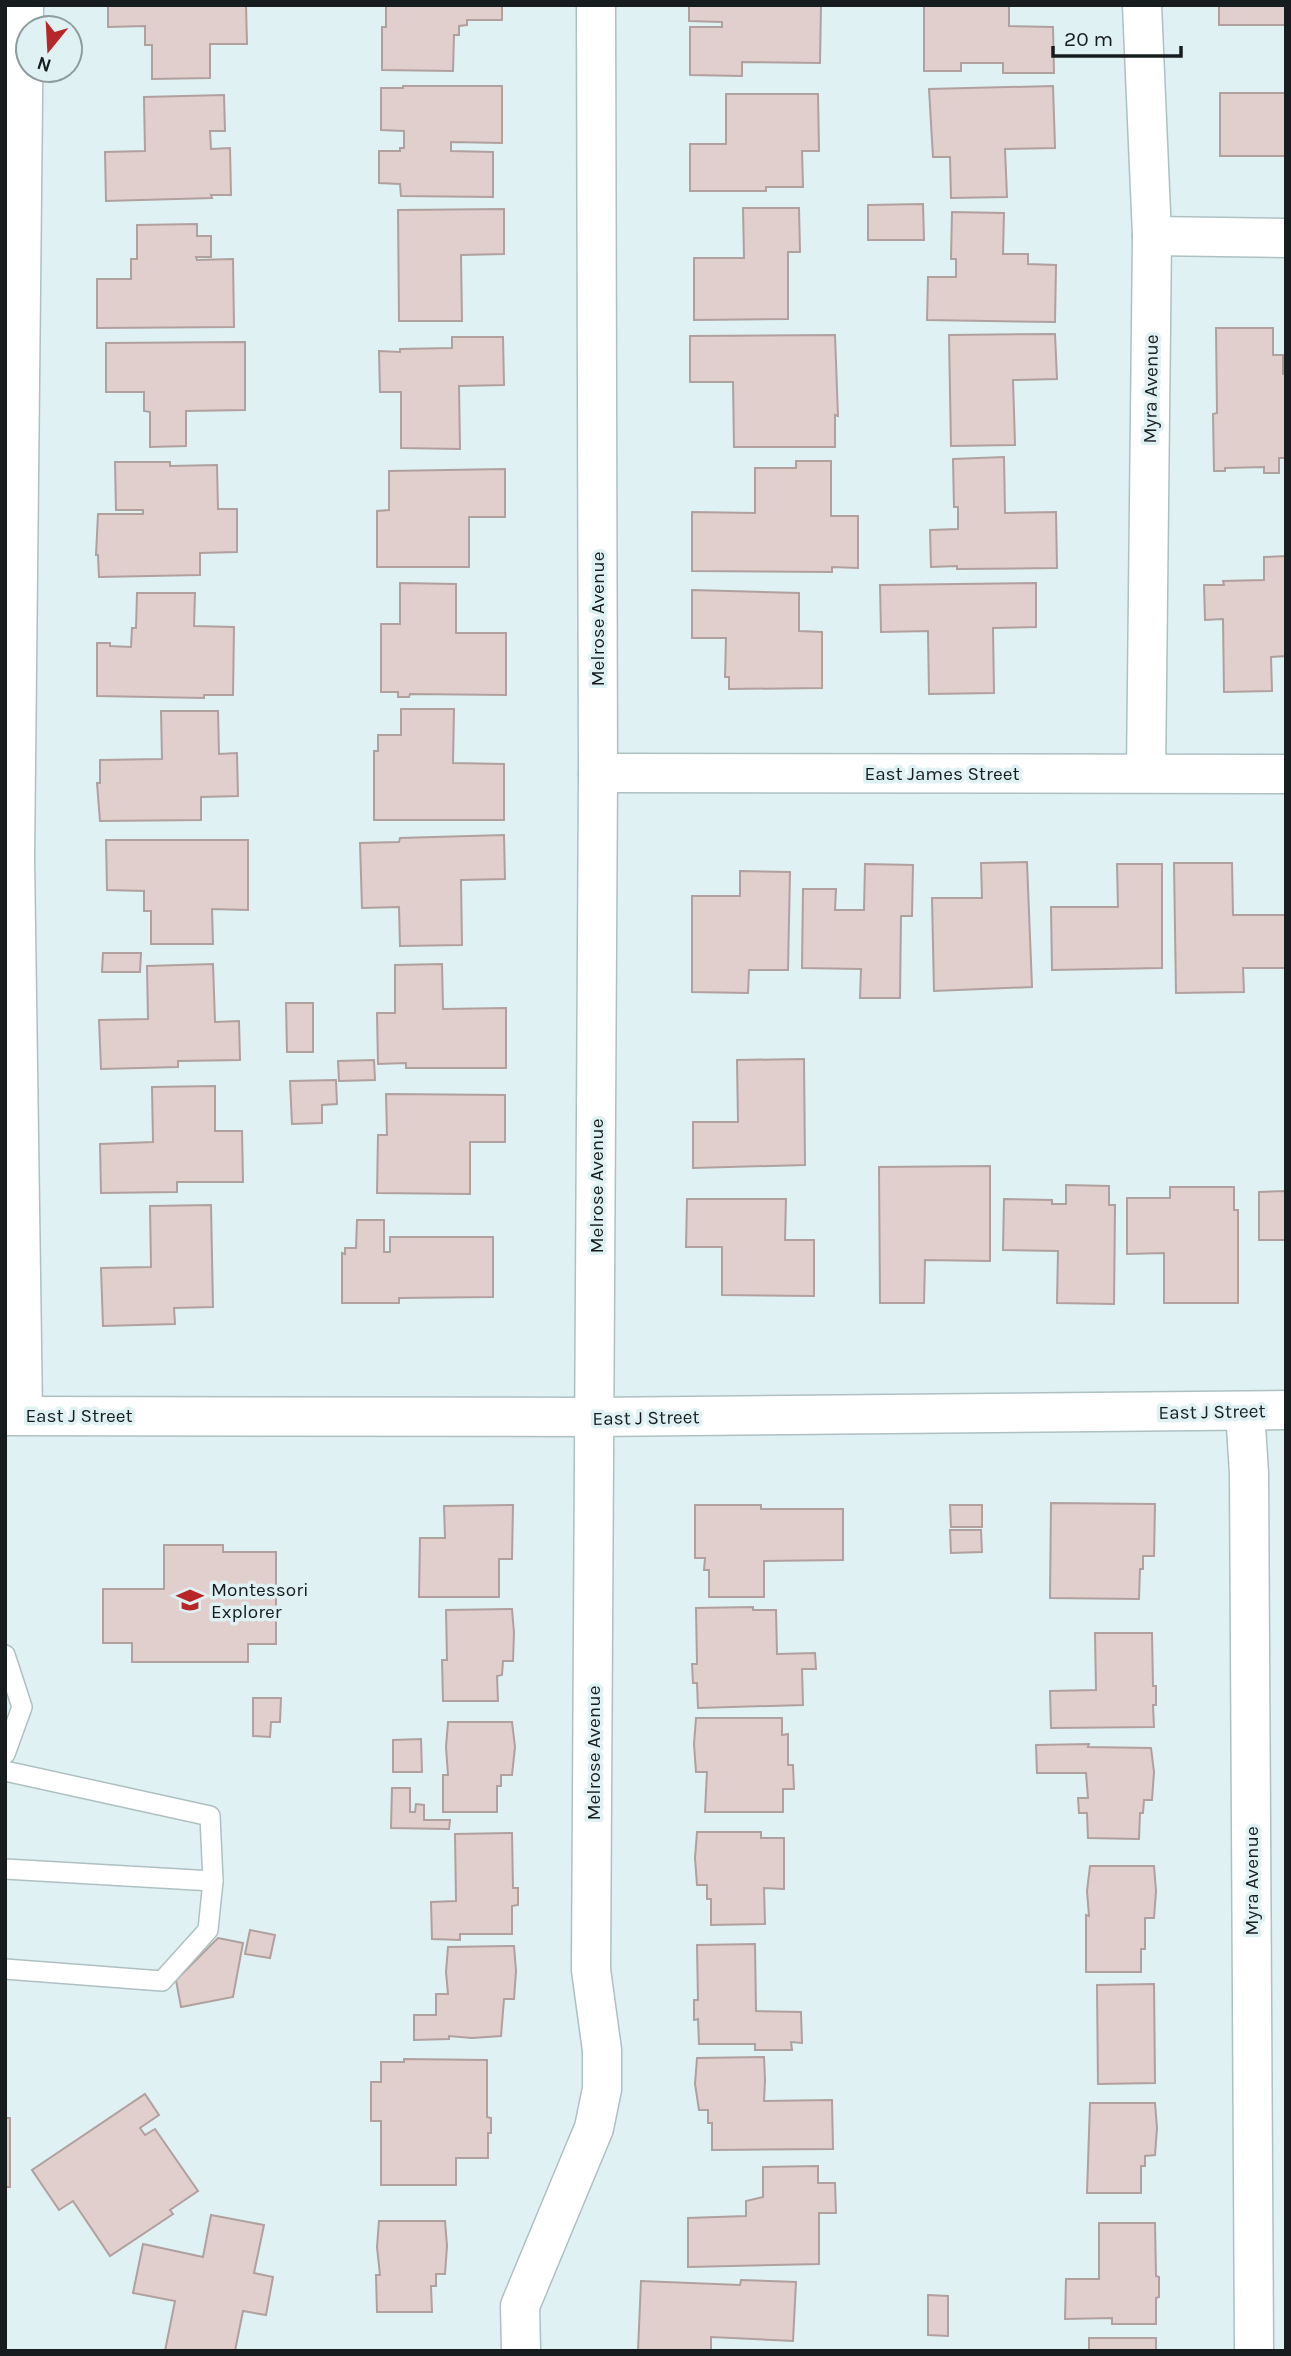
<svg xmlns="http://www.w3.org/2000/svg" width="1291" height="2356" viewBox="0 0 1291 2356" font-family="Karla,sans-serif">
	<rect width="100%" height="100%" fill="#dff1f2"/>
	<g fill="#e0cfcd" stroke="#b0a09e" stroke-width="2">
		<path d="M108 5H246L247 44H210V78L152 79V45H145V26L108 27Z"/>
		<path d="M386 5H502V20H467V25L459 26V35H454L453 71 382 70V27H386Z"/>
		<path d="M689 5H821L820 63 742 62V76L690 75V27H722V22L689 21Z"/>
		<path d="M924 5H1009V26L1053 27 1054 73H1003V63H961V71H924Z"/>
		<rect x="1219" y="5" width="67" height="20"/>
		<path d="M403 86H502V143L451 142V151L493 152V197L401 196 400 184 379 183V151H400V148H404V131L381 130V88H403Z"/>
		<path d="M1053 86 1055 148 1005 149 1007 197 951 198 950 157H933L929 89Z"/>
		<rect x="1220" y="93" width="66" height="63"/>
		<path d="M726 94H818L819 151H802L803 187H766V191H690V144H726Z"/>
		<path d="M224 95 225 131H210L211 149 230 148 231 195H211L212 198 106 201 105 152 145 151 144 97Z"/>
		<path d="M923 204 924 240H868V205Z"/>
		<path d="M743 208H799L800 252H788V319L694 320V258H744Z"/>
		<path d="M504 209V254L461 255 462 321H399L398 210Z"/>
		<path d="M952 212 1004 213 1003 254H1028V264L1056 265 1055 322 927 320 928 277H956V259H951Z"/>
		<path d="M197 224V236H211V257H196L197 260 233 259 234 327 97 328V279H131V259H137V225Z"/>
		<path d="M1216 328H1273V355H1283V374H1286V458H1279V473H1264V467L1225 468V471H1214L1213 414 1217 413Z"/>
		<path d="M1055 334 1057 379 1013 380 1015 445 951 446 949 335Z"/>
		<path d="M835 335 838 416 835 415V447H734L733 382H690V336Z"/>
		<path d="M452 337H503L504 385 459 386 460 449 401 448V392H380L379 351 400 352V349L452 348Z"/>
		<path d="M245 342V410L186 411V446L150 447V412L144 411V392H106V343Z"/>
		<path d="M1004 457 1005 513 1056 512 1057 568 957 569V566L931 567 930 530 958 529V507H954L953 459Z"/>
		<path d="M796 461H831V516H858V568L832 567V572L692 571V512L755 513V468H796Z"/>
		<path d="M115 462H170V466L217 465 218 509H237V552L200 553V575L99 577 98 555H96L98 514H143V510H116Z"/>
		<path d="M505 469V517H469V567H377V511L389 510V471Z"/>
		<path d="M1286 556V656L1271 657 1272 691 1224 692 1223 619 1205 620 1204 585H1224L1223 581 1264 580V557Z"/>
		<path d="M400 583 456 584V633H506V695L410 694 409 697H398V692H381V624H400Z"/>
		<path d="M1036 583V627L993 628 994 693 929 694 928 631 881 632 880 585Z"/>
		<path d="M692 590 799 593V631L822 632V688L729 689V677H725L726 638H692Z"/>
		<path d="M137 593H195L194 626 234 627 233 695H204V698L97 696V643H110V646L131 647 132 628H136Z"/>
		<path d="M401 709H454L453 763 504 764V820H374V751H378V735H401Z"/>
		<path d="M161 711H218L219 754 237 753 238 796 201 797V820L100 821 97 783H100V760L162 759Z"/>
		<path d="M504 835 505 879 461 880 462 945 400 946 399 907 362 908 360 843 399 842 400 838Z"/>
		<path d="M106 840H248V910L212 909 213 944H151V911H144V891L107 890Z"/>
		<path d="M1027 862 1032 987 934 991 932 898H982L981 863Z"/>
		<path d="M1174 863H1232L1233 915H1286V968H1243L1244 992 1176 993Z"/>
		<path d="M865 864 913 865 912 916H901L900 998H860L861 969 802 968 803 889H836L835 910H864Z"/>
		<path d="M1117 864H1162V968L1052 970 1051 907H1118Z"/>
		<path d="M740 871 790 872 788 970H749L748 993 692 992V896H740Z"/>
		<path d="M103 953H141L140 972H102Z"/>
		<path d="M213 964 215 1022 239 1021 240 1060 178 1061V1067L101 1069 99 1020 148 1019 147 966Z"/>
		<path d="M442 964 443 1009 506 1008V1068H406V1063L378 1064 377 1013H395V965Z"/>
		<path d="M286 1003H313V1052H287Z"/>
		<path d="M804 1059 805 1165 693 1168V1122H738L737 1060Z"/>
		<path d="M374 1060 375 1080 339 1081 338 1061Z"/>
		<path d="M336 1080 337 1104 322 1105V1123L292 1124 290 1081Z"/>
		<path d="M215 1086V1131H242L243 1182H177V1192L101 1193 100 1144 153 1142 152 1087Z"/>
		<path d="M386 1094 505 1095V1142H470V1194L377 1193 378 1135H387Z"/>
		<path d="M990 1166V1261L925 1260 924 1303H880L879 1167Z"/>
		<path d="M1066 1185 1109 1186V1205H1115L1114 1304 1057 1303 1058 1251 1003 1250 1004 1199 1052 1200V1204H1066Z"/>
		<path d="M1170 1187H1234V1210H1238V1303H1164V1253L1127 1254V1198H1170Z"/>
		<path d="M1286 1191V1240H1259V1192Z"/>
		<path d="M687 1199H786L785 1240H814V1296L722 1295V1247H686Z"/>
		<path d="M211 1205 213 1307 174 1308 175 1324 103 1326 101 1268 151 1267 150 1206Z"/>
		<path d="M357 1220H384V1252H390V1237H493V1297L399 1298V1303H342V1253L345 1254V1248H356Z"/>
		<path d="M1051 1503 1155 1504 1154 1556H1143V1569H1140L1139 1599 1050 1598Z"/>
		<path d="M513 1505 512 1559H499V1597H419L420 1538H445L444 1506Z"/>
		<path d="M695 1505H761V1509H843V1560L764 1561V1597H709V1570H704L705 1558H695Z"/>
		<path d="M950 1505H982V1527H951Z"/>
		<path d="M950 1530H981L982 1552 951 1553Z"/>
		<path d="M164 1545H223V1552H276V1644H248V1662H132V1643H103V1589H164Z"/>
		<path d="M753 1607V1610H776L777 1654 815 1653 816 1669H802L803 1705 698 1708 697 1683H693L692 1664H697L696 1608Z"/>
		<path d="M512 1609 514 1633 513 1661H503L502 1675 497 1676 498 1701H443L442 1660H447L446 1610Z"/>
		<path d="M1095 1633H1152L1153 1686H1156V1705H1153L1154 1727 1051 1728 1050 1691 1096 1690Z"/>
		<path d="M253 1698H281L280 1722H271L270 1737 253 1736Z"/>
		<path d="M696 1718H782V1735L788 1734V1765H793L794 1789H783V1812H705L707 1772H696L694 1744Z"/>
		<path d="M448 1722H512L515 1747 512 1775H501V1786H497V1812H443V1775H448L446 1747Z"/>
		<path d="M421 1739 422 1772H393V1740Z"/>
		<path d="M1089 1744 1088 1747 1151 1748 1154 1772 1152 1800H1144L1143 1813H1140L1139 1839 1088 1838 1087 1813H1079L1078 1798H1088L1086 1773H1037L1036 1745Z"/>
		<path d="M392 1788H410V1812H415L416 1804 424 1805V1820H450L449 1829 391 1828Z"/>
		<path d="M697 1832H761V1838H784V1889L764 1888 765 1924 711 1925V1899H707V1885H697L695 1858Z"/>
		<path d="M512 1833 513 1888H518V1905L512 1906V1934H460V1940L432 1939 431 1902 456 1901 455 1834Z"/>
		<path d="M1090 1866H1154L1156 1891 1154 1918H1145V1949H1141V1972H1086V1915L1089 1916 1087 1891Z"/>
		<path d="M250 1930 275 1935 270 1958 245 1954Z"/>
		<path d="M218 1938 243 1943 233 1997 181 2007 176 1980Z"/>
		<path d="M755 1944 756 2011 801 2012 802 2043 791 2042 792 2050H755V2044H699L698 2019 694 2020V2000H698L697 1945Z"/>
		<path d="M514 1946 516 1971 514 1999H504L501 2036 472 2038 449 2036V2039L414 2040V2015H436V1994H448L446 1972 448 1947Z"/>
		<path d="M1154 1984 1155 2083 1098 2084 1097 1985Z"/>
		<path d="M764 2057 765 2080 764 2101 832 2100 833 2149 712 2150V2123H708V2110H699L695 2084 697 2058Z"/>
		<path d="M404 2059 487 2060V2117L491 2118V2133H488V2158H456V2185H381V2121H371V2082H381V2062H404Z"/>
		<path d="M145 2094 159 2115 140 2128 145 2135 155 2129 198 2191 170 2210 173 2214 110 2256 73 2201 59 2210 32 2170Z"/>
		<path d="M1090 2103H1155L1157 2128 1155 2155 1145 2156V2166H1141V2193H1087Z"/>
		<rect x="5" y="2118" width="5" height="69"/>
		<path d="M818 2166V2183H835L836 2213H819V2264L688 2267V2218L746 2216V2201L763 2197V2167Z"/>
		<path d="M211 2215 264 2225 254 2273 273 2277 266 2315 243 2311 235 2351H165L175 2301 133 2293 143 2244 203 2257Z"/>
		<path d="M379 2221H445L447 2246 445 2274H436V2286H431L432 2312H377L376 2275H380L377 2247Z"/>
		<path d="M1099 2223H1155L1156 2276 1159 2277V2297L1156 2298V2324H1112V2318L1065 2319 1066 2279H1099Z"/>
		<path d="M741 2280 796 2282 793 2341 711 2337V2351H638L641 2281 740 2285Z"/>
		<path d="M928 2295 948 2296V2336L928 2335Z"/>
		<rect x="1089" y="2338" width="67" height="13"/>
	</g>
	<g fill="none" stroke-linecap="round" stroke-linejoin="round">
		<g stroke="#afc0c1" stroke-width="22">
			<g id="lane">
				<path d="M5 1655 22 1707 5 1754"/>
				<path d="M5 1771 210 1816 213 1881"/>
				<path d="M5 1869 213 1881 208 1930 162 1981 5 1969"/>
			</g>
		</g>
		<g stroke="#afc0c1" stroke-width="41">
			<g id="street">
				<path d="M1142 5 1152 236 1146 773"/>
				<path d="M1152 236 1286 238"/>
				<path d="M598 773 1286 774"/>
				<path d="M1245 1411 1249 1473 1254 2351"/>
				<path d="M23 1415 15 858 24 5"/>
				<path d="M521 2351 520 2306 594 2128 602 2089V2050L591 1970 598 773 596 5"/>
			</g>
		</g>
		<g stroke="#afc0c1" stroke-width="41">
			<path id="secondary" d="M5 1416 594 1417 1286 1410"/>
		</g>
		<use href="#lane" stroke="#fff" stroke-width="19"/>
		<use href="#street" stroke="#fff" stroke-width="38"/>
		<use href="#secondary" stroke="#fff" stroke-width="38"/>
	</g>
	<defs>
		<g id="school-bare" transform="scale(2.1)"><path d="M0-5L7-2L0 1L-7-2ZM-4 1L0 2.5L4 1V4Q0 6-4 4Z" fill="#b7272a" stroke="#dff1f2" stroke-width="2.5" paint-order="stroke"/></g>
	</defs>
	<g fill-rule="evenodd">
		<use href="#school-bare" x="190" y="1600"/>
	</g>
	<g text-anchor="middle" stroke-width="7" stroke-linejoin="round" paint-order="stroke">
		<g font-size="19" fill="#171d1e" stroke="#dff1f2">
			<text transform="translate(1150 389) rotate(-89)" y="7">Myra Avenue</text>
			<text transform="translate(597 619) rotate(-90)" y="7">Melrose Avenue</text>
			<text x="942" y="780">East James Street</text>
			<text transform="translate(596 1186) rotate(-90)" y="7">Melrose Avenue</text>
			<text transform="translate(1212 1411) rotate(-1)" y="7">East J Street</text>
			<text x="79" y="1422">East J Street</text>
			<text transform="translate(646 1417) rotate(-1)" y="7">East J Street</text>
			<text transform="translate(593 1753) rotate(-90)" y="7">Melrose Avenue</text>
			<text transform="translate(1251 1881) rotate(-90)" y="7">Myra Avenue</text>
		</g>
		<g font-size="19" fill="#171d1e" stroke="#dff1f2" text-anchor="start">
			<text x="211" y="1596">Montessori<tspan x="211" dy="22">Explorer</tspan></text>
		</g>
	</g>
	<rect width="1291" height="2356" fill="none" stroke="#171d1e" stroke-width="14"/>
	<g transform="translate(49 49) rotate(198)"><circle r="33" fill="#dff1f2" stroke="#8f9c9d" stroke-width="2"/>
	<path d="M0-5L12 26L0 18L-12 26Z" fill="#b7272a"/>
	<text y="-10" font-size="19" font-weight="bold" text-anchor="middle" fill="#171d1e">N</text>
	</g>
	<path d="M1053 46v10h128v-10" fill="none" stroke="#171d1e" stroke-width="3.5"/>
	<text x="1064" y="46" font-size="21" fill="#171d1e" stroke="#dff1f2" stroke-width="5" paint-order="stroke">20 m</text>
</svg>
